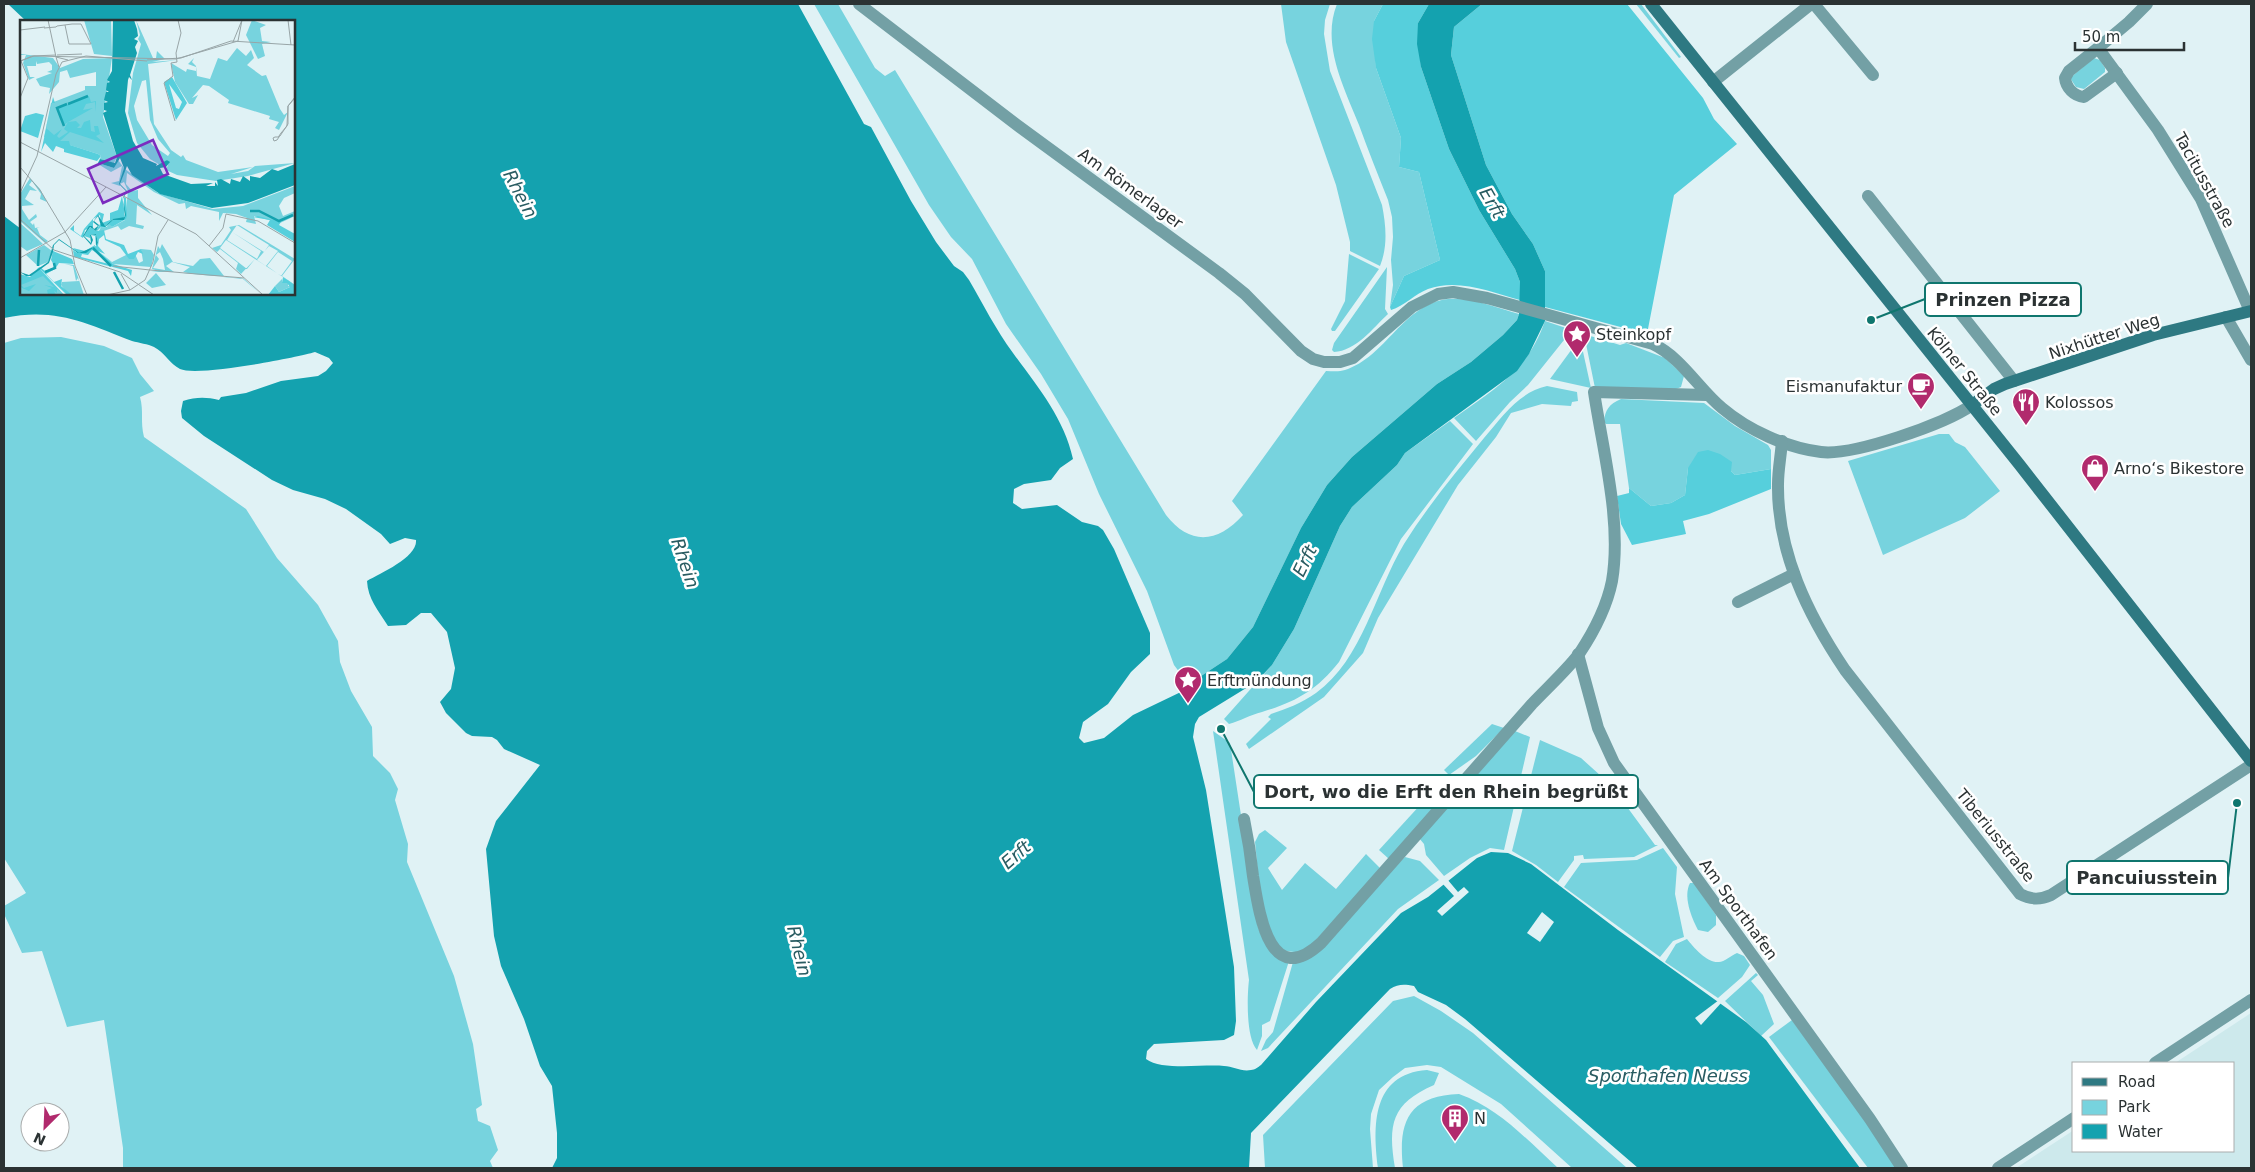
<svg xmlns="http://www.w3.org/2000/svg" width="2255" height="1172" viewBox="0 0 2255 1172" font-family="'DejaVu Sans',sans-serif">
	<rect width="100%" height="100%" fill="#e0f2f5"/>
	<path fill="#cde9ec" d="M2251 1013V1168H2016L2074 1130V1151H2234V1063H2175Z"/>
	<g fill="#77d3de">
		<path d="M814 4H838L875 68 885 76 895 70 1166 515C1190 546 1218 543 1243 515L1232 501 1326 371C1332 371 1339 372 1345 370 1386 357 1403 304 1448 299 1471 297 1497 308 1519 314L1517 320 1503 335 1471 362 1437 384 1352 457 1327 485 1301 528 1253 627 1227 659 1192 682 1193 673H1180L1174 665 1147 591 1099 494 1068 419 1041 374 1006 324 972 259 951 237 929 205Z"/>
		<path d="M1281 4H1330L1325 20 1324 34 1330 71 1382 205C1386 226 1388 246 1380 266L1350 251V242L1336 185 1286 42Z"/>
		<path d="M1337 4H1383L1374 21 1376 68 1401 138 1399 167 1419 172 1440 260 1404 276 1390 307 1393 285 1391 260 1393 237 1392 217 1388 200C1378 175 1368 150 1359 125 1344 87 1321 44 1337 4Z"/>
		<path d="M1636 4H1641L1681 57 1679 58Z"/>
		<path d="M2094 58 2100 60 2105 68V72L2084 89 2076 87 2070 78Z"/>
		<path d="M1349 254 1379 269 1335 331H1332L1331 329 1345 301Z"/>
		<path d="M1387 267 1385 309 1388 314C1373 328 1356 351 1334 352L1332 350 1334 343Z"/>
		<path d="M1545 321 1572 330 1528 385 1510 402 1476 441 1454 418C1495 388 1527 372 1545 321Z"/>
		<path d="M1584 334 1620 345 1626 343 1665 358 1684 376 1681 387 1676 389 1595 388Z"/>
		<path d="M61 337 104 346 132 358 140 374 154 391 140 397C144 412 140 421 144 437L246 509 277 558 318 605 338 641 340 662 351 691 372 727 373 756 390 773 398 789 395 800 408 844 407 862 454 976 473 1044 482 1105 476 1109 478 1121 490 1126 498 1150 490 1161 493 1168H123V1148L104 1020 67 1027 42 951 22 953 4 914V906L26 893 4 858V343L21 338Z"/>
		<path d="M1580 338 1591 388 1550 379Z"/>
		<path d="M1547 386 1577 392 1578 401 1572 402 1571 406 1542 404 1511 413 1496 437 1458 485 1378 618 1363 653 1324 697 1249 749 1246 744 1271 719 1268 717 1271 714C1286 709 1302 703 1316 693 1363 659 1375 592 1404 544 1427 507 1456 472 1484 438 1502 417 1519 392 1547 386Z"/>
		<path d="M1621 399 1704 403 1735 426 1768 445 1771 450V469L1735 475 1731 471 1688 468 1685 495 1671 503 1651 506 1629 488 1620 424H1606L1604 422C1605 410 1609 404 1621 399Z"/>
		<path d="M1450 421 1473 444 1401 539 1339 662C1316 691 1295 702 1262 712 1250 715 1240 721 1229 724L1224 719 1272 665 1294 629 1340 526 1352 507 1397 465 1405 453Z"/>
		<path d="M1939 434H1949L1955 442 1965 447 2000 491 1965 518 1883 555 1848 461Z"/>
		<path d="M1492 724 1504 728 1476 756 1449 775 1444 770Z"/>
		<path d="M1213 731 1230 743 1258 927C1264 945 1274 951 1289 961L1270 1021 1262 1025V1036L1257 1050C1246 1038 1247 997 1249 980Z"/>
		<path d="M1515 731 1530 737 1504 850 1490 848 1470 858 1444 876 1426 855 1424 844 1419 838Z"/>
		<path d="M1540 740 1581 758 1611 785 1655 845H1658L1634 857 1584 859 1583 855 1574 856V860L1558 882 1536 865 1512 851Z"/>
		<path d="M1471 770 1389 859 1379 850 1422 803Z"/>
		<path d="M1265 830 1287 848 1268 868 1282 890 1305 863 1336 889 1366 854 1381 869 1305 952C1293 952 1280 953 1273 942 1260 921 1258 868 1255 842L1259 834Z"/>
		<path d="M1663 848 1677 867 1675 894 1684 937 1673 941 1660 957 1564 887 1581 863 1637 860Z"/>
		<path d="M1405 857 1420 861 1439 880 1398 909 1268 1048 1261 1051 1266 1040 1273 1032 1293 962Z"/>
		<path d="M1690 883H1694L1716 915V925L1708 932 1698 930C1691 917 1683 896 1690 883Z"/>
		<path d="M1687 939C1694 948 1707 963 1719 962 1724 962 1732 955 1737 953L1744 956 1750 965 1742 977 1718 998 1665 962 1676 944Z"/>
		<path d="M1756 973 1758 975 1751 981 1763 995 1774 1024 1761 1036 1725 1001Z"/>
		<path d="M1414 996 1441 1011 1473 1033 1627 1168H1572L1501 1104 1441 1067 1427 1065 1405 1068 1393 1077 1379 1090 1371 1114 1370 1129 1373 1168H1265L1263 1135 1393 1001Z"/>
		<path d="M1792 1020 1862 1116 1896 1168H1868L1769 1037Z"/>
		<path d="M1427 1070 1439 1073 1434 1085C1391 1104 1388 1124 1395 1168H1378C1373 1127 1371 1074 1427 1070Z"/>
		<path d="M1459 1094C1499 1108 1527 1140 1558 1168H1403C1398 1122 1408 1096 1459 1094Z"/>
	</g>
	<g fill="#56cfdc">
		<path d="M1383 4H1429L1418 23 1421 67 1449 149 1479 210 1515 269 1520 282V300C1491 292 1458 278 1428 289 1415 294 1404 306 1391 310L1390 307 1404 276 1440 260 1419 172 1399 167 1401 138 1376 68 1372 39 1374 21Z"/>
		<path d="M1482 4H1627L1703 98 1714 119 1737 144 1674 195 1647 334 1545 307V271L1533 244 1512 214 1486 165 1451 55 1454 27Z"/>
		<path d="M1708 450 1720 454 1732 462 1731 471 1735 475 1771 469V489L1709 514 1683 521 1686 534 1632 545 1621 524 1617 496 1629 493V488L1651 506 1671 503 1685 495 1688 468 1698 452Z"/>
	</g>
	<path fill="#14a2af" d="M8 4H798L864 124 871 127 911 201 936 242 954 266 963 272 969 280C983 304 996 330 1013 353 1037 386 1064 418 1073 459L1060 468 1051 480 1024 484 1014 489 1013 503 1022 509 1057 505 1082 522 1098 526 1103 530 1114 549 1150 633V654L1131 672 1108 704 1083 722 1079 738 1084 743 1104 738 1133 715 1185 690 1192 682 1227 659 1253 627 1301 528 1327 485 1352 457 1437 384 1471 362 1503 335 1517 320 1519 314 1520 282 1515 269 1479 210 1449 149 1421 67 1417 44 1418 23 1429 4H1482L1454 27 1451 55 1486 165 1512 214 1533 244 1545 271V321L1529 354 1517 371 1405 453 1397 465 1352 507 1340 526 1294 629 1272 665 1256 682 1199 717 1195 724 1193 737 1206 790 1234 967 1236 1021 1234 1035 1224 1040 1154 1044 1147 1051 1146 1059C1162 1071 1203 1064 1224 1066 1233 1066 1241 1072 1251 1070 1255 1070 1258 1067 1261 1065L1316 1002 1401 913 1428 897 1477 858 1491 852 1508 853 1531 864 1618 930 1746 1022 1766 1040 1860 1168H1638L1465 1019 1446 1005 1418 992 1414 986C1404 984 1398 984 1390 989L1251 1133 1249 1168H552L557 1158V1133L552 1086 540 1066 524 1019 501 966 494 936 486 849 496 821 540 765 504 749 497 740 492 737 472 736 466 733 446 713 440 702 451 689 455 668 447 632 431 613H421L406 625 388 626C378 610 368 599 367 581 381 573 418 557 416 540L405 538 390 544 381 534 346 509 325 499 293 490 272 480 204 436 182 418 181 411 183 401C196 397 206 397 219 400L221 397 246 393 281 381 318 376 326 371 333 363 329 358 315 352C295 358 197 377 180 369 170 364 164 352 154 347 148 344 139 343 132 341 86 323 55 307 4 318V216L21 229V294H294V21H26Z"/>
	<g fill="#e0f2f5">
		<path d="M1447 879 1458 892 1464 887 1469 892 1442 916 1437 911 1454 896 1442 883Z"/>
		<path d="M1542 912 1554 922 1540 942 1527 933Z"/>
		<path d="M1719 1000 1722 1002 1701 1025 1695 1018Z"/>
	</g>
	<g fill="none" stroke-linecap="round" stroke-linejoin="round">
		<g stroke="#73a0a5" stroke-width="12">
			<path d="M859 4 1017 125 1219 273 1245 294 1301 351 1313 359 1324 362H1340L1353 358 1412 307 1438 294 1453 292 1487 298 1653 344C1682 358 1698 388 1722 408 1748 430 1787 448 1821 452 1853 456 1945 424 1972 405"/>
			<path d="M1814 4 1873 75"/>
			<path d="M2147 4 2129 22 2098 48 2158 130 2201 199 2250 311"/>
			<path d="M2098 48 2069 71 2065 78C2066 88 2074 96 2084 97L2117 73"/>
			<path d="M1713 82 1811 4"/>
			<path d="M1868 196 2014 381"/>
			<path d="M2226 317 2251 360"/>
			<path d="M1782 441C1781 455 1778 470 1778 484 1777 552 1808 615 1845 670L2020 894C2031 900 2040 900 2051 895L2251 765"/>
			<path d="M1738 602 1794 574"/>
			<path d="M1578 654 1598 728 1614 763 1870 1119 1902 1168"/>
			<path d="M1244 819C1248 838 1251 857 1253 876 1259 912 1269 991 1321 943L1532 704C1547 688 1565 672 1579 654 1593 633 1607 606 1612 581 1622 521 1603 452 1594 392L1706 395"/>
			<path d="M2155 1063 2251 1000"/>
			<path d="M1998 1168 2074 1118"/>
		</g>
		<g stroke="#2e7982" stroke-width="12">
			<path d="M1651 4 2019 464 2251 761"/>
			<path d="M1972 405 1994 389 2005 384 2153 335 2251 311"/>
		</g>
	</g>
	<defs>
		<g id="sight-pin" transform="scale(1.4375)"><path d="M0 17L-7.5 6A9.5 9.5 0 1 1 7.5 6Z" fill="#b12a6d" stroke="#fff"/><path d="M0-6L1.8-2.2L6-1.7L2.9 1.2L3.7 5.4L0 3.3L-3.7 5.4L-2.9 1.2L-6-1.7L-1.8-2.2Z" fill="#fff"/></g>
		<g id="cafe-pin" transform="scale(1.4375)"><path d="M0 17L-7.5 6A9.5 9.5 0 1 1 7.5 6Z" fill="#b12a6d" stroke="#fff"/><path d="M-5.5-4.5H6V0H3Q3 3.5 0 3.5H-2.5Q-5.5 3.5-5.5 0ZM3-3.2v2h1.7v-2ZM-6 4.5H4V6H-6Z" fill="#fff"/></g>
		<g id="restaurant-pin" transform="scale(1.4375)"><path d="M0 17L-7.5 6A9.5 9.5 0 1 1 7.5 6Z" fill="#b12a6d" stroke="#fff"/><path d="M-5-6h1v4h1v-4h1v4h1v-4h1v5L-1.5 .5V6h-2V.5L-5-1ZM5-6V6H3V1.5H1.5Q1.5-4 5-6Z" fill="#fff"/></g>
		<g id="shop-pin" transform="scale(1.4375)"><path d="M0 17L-7.5 6A9.5 9.5 0 1 1 7.5 6Z" fill="#b12a6d" stroke="#fff"/><path d="M-5-2.5h2.3a2.7 3.5 0 0 1 5.4 0H5L5.5 6h-11ZM-1.5-2.5h3a1.5 2.3 0 0 0-3 0Z" fill="#fff"/></g>
		<g id="building-pin" transform="scale(1.4375)"><path d="M0 17L-7.5 6A9.5 9.5 0 1 1 7.5 6Z" fill="#b12a6d" stroke="#fff"/><path d="M-4-6H4V6H1V3H-1V6H-4ZM-2.5-4.3h1.7v1.8h-1.7ZM.8-4.3h1.7v1.8H.8ZM-2.5-1h1.7V.8h-1.7ZM.8-1h1.7V.8H.8Z" fill="#fff"/></g>
	</defs>
	<g fill-rule="evenodd">
		<use href="#sight-pin" x="1577" y="334"/>
		<use href="#cafe-pin" x="1921" y="386"/>
		<use href="#restaurant-pin" x="2026" y="402"/>
		<use href="#shop-pin" x="2095" y="468"/>
		<use href="#sight-pin" x="1188" y="680"/>
		<use href="#building-pin" x="1455" y="1118"/>
	</g>
	<g text-anchor="middle" stroke-width="5" stroke-linejoin="round" paint-order="stroke">
		<g font-size="16" fill="#2b3233" stroke="#fff">
			<text transform="translate(2205 180) rotate(61)" y="6">Tacitusstraße</text>
			<text transform="translate(1131 188) rotate(36)" y="6">Am Römerlager</text>
			<text transform="translate(2104 336) rotate(-18)" y="6">Nixhütter Weg</text>
			<text transform="translate(1965 371) rotate(51)" y="6">Kölner Straße</text>
			<text transform="translate(1996 835) rotate(51)" y="6">Tiberiusstraße</text>
			<text transform="translate(1739 909) rotate(54)" y="6">Am Sporthafen</text>
		</g>
		<g font-size="16" fill="#2b3233" stroke="#fff" text-anchor="start">
			<text x="1596" y="340">Steinkopf</text>
			<text x="1902" y="392" text-anchor="end">Eismanufaktur</text>
			<text x="2045" y="408">Kolossos</text>
			<text x="2114" y="474">Arno‘s Bikestore</text>
			<text x="1207" y="686">Erftmündung</text>
			<text x="1474" y="1124">N</text>
		</g>
		<g font-size="18" font-style="italic" fill="#295c62" stroke="#fff">
			<text transform="translate(520 194) rotate(62)" y="6">Rhein</text>
			<text transform="translate(1492 203) rotate(60)" y="6">Erft</text>
			<text transform="translate(1305 561) rotate(-64)" y="6">Erft</text>
			<text transform="translate(685 563) rotate(71)" y="6">Rhein</text>
			<text transform="translate(1016 855) rotate(-41)" y="6">Erft</text>
			<text transform="translate(799 951) rotate(76)" y="6">Rhein</text>
			<text x="1668" y="1082">Sporthafen Neuss</text>
		</g>
	</g>
	<g transform="translate(20 20)">
		<rect width="275" height="275" fill="#e0f2f5"/>
		<path d="M64 0H91L92 36 74 34ZM116 0 133 38H136L137 31 145 39 132 42 157 40 128 44 134 104 151 130 161 137 163 135 166 140 198 152 233 147 211 154 228 151 235 146 275 143 228 156 196 161 157 155 146 150 149 142 147 140 140 145 130 139 117 123 108 93 113 53 121 24 118 19 120 15ZM126 60 130 100 138 119 150 133 148 136 132 125 117 100 114 86 122 61ZM232 0 246 5 240 8 242 21 251 22 242 24 245 36 238 39 226 15ZM0 25 1 34 33 38 40 48 63 39 92 38 83 97 97 137 94 143 80 139 78 143 94 148 98 140 104 148 100 166 91 163 99 161 102 146 91 152 78 144 81 136 78 134 24 117 31 83 65 70V66H76V52L50 58 47 50 40 52 39 62 29 74 30 68 20 66 16 59 32 53 27 52 32 50V45L29 42 17 44 16 41V46H7L10 57H15L9 60 3 43 6 35H1L0 39ZM217 28 226 36 231 30 234 38 227 45 242 56 246 55 260 89 264 95 268 92 259 110 255 108 259 102 249 99 250 96 208 83 209 80 189 66 183 65 172 78 178 75 173 84H169L155 62 151 43 166 52 167 49 176 51V47L168 44 174 38 172 42 176 46 177 56 190 59 198 38 207 41ZM105 149 138 173 193 189 223 186 275 166V173L264 178 259 186 263 196 275 191V196L260 203 234 196 236 204 226 202 227 198 216 194 203 193 199 201V192L171 186 166 189 165 183 159 184 134 172 107 153 106 164 112 171 118 170V178L132 195 117 185 116 204 124 206 123 209 109 206 101 210 98 206 78 213 81 207 87 208 89 203 92 207 105 200 108 171 104 162 100 164ZM12 155 10 158 20 169 27 182 20 179 21 174 12 161 9 165 17 171 10 170 5 179 14 185 2 186V189L9 200 16 194 17 197 10 202 13 205 14 203 15 208 20 207 17 208 20 215 28 221 25 223 0 201V174ZM220 200 219 205 275 239 262 256 275 265 268 261V266H272L259 272 255 266 262 259V263L267 260 263 257 235 239 221 254 216 249 218 243 200 229 197 232 192 228 201 225 211 210 209 207 219 205ZM217 205 249 225 244 232 212 212ZM212 212 241 231 237 239 207 220ZM206 220 235 239 227 249 200 228ZM249 226 258 231 246 246 237 240ZM258 232 272 241 261 256 247 246ZM0 203 8 210 23 224 7 231 0 226ZM142 224 153 242 173 246 180 239 190 238 204 256H193L220 258 224 259 242 275 223 259 163 253H168L163 252 170 247 152 242 146 246 154 252H131L139 251 132 249 138 226 140 229ZM140 232 143 239 145 250 133 248 139 239 136 235ZM24 225 32 231 28 242 18 246 6 235ZM121 229 131 230 134 235 131 247 93 244 78 231 92 242 106 235 114 238 115 234 119 243 123 241ZM45 244 54 245 64 275 48 274 41 265 42 262 59 261 58 258 56 261 53 246ZM23 253 44 275H0V263ZM136 253 146 265 132 268 126 263Z" fill="#77d3de" fill-rule="evenodd"/>
		<path d="M152 57 167 83 156 100 144 62ZM149 64 162 82 159 89 156 88ZM69 76 71 82 76 81V92L75 82 66 84 63 90 73 88 48 102 56 101 60 105 57 108H61L64 102 70 100 71 111 75 112 74 106H78L80 114 76 116 84 123 50 112 40 121H49L50 125 78 134 81 136 77 141 44 132V129L36 126 33 132 25 123 21 132 33 77 35 83H32L26 108 34 115 42 109 37 116 39 118 48 112 44 109 48 102 44 105 38 88ZM16 93 24 95 18 118 0 111 5 96ZM102 176 105 194 103 199H93L85 206 81 203 80 195 73 199V207L65 210 63 218 50 209 54 205V211L61 216 64 209 79 192 84 194 82 203 90 200V193L98 190ZM104 177 106 178 107 196 106 199 92 207 89 204 87 208 81 207 77 211 84 210 86 219 104 225 108 234 121 229 123 234 118 232 114 239H109L100 227 85 220 84 215 79 219 78 226 85 234 78 231 93 244 112 250 111 256 108 251 54 237 53 230 57 233 53 228 65 231 75 225V216L71 215H76L75 226 66 232 59 233 67 232 76 226 78 223 76 214 70 215V218L64 216 70 207 76 211 80 204 87 207 88 203 93 200H104ZM72 230 80 235 89 244 61 237 62 234 68 235ZM238 196 261 202 259 205 275 214V222L247 205 250 200 233 197ZM33 231 52 239 54 244 39 243 35 249 26 254 34 262 42 259 41 266 52 275H47L19 248 44 275 37 269V273L34 271 36 275H28L27 270 32 268 24 265 34 267 23 256 1 265 4 268 16 264 9 271 2 268 0 266V254L10 257 18 248 20 247 23 246 20 247 25 251 35 247 31 240ZM263 257 275 265V275H248L255 266 259 272 270 267 267 263H262Z" fill="#56cfdc" fill-rule="evenodd"/>
		<path d="M93 0H114L117 9 118 16 114 19 118 21 115 27 117 33 110 55 112 60 109 57 108 60 105 91 113 121 123 138 137 144 136 146 147 140 150 142 146 147 140 148 143 154 171 164 193 163 186 166H195V162L198 166 197 160 201 159 210 164 211 159 220 162 223 156 230 161V156L240 158 252 149 258 151 275 144V165L228 183 192 188 140 174 112 155 107 146 100 164 107 171 103 179 106 195 104 200H93L85 207 81 206 78 196 74 201 79 205 76 211 70 207 64 216 71 223 70 215 76 214 78 223 76 226 66 233H58L39 220 34 225 33 232 29 243 11 256H6L0 252 9 255 28 242 33 225 39 219 59 233 76 226V215H71L73 220 71 225 63 216 69 206H72L74 209 78 206 73 202 78 195 85 206 93 199 105 197 103 178 106 171 99 164 104 148 100 138 94 148 78 143 80 139 95 143 97 137 83 93 87 91 84 90V83L88 82 84 80 86 72H89L86 70 87 63 90 62 87 60 92 51Z" fill="#14a2af"/>
		<path fill="none" stroke="#14a2af" stroke-width="2.5" d="M48 84 68 76M44 106 37 88 47 84M230 191H239L259 201 273 195M73 228 91 246M18 246 19 230M25 252 35 248 34 243M94 252 103 269"/>
		<path fill="none" stroke="#98a5a7" stroke-width="1" d="M28 0 36 37M268 0 271 25M24 8 36 7 37 6 52 4H61L71 24H49L45 5M0 10 25 7M213 22 222 0M37 35 62 34M127 40 161 38 211 21 275 25M0 41 14 36 156 39 218 21 222 0M1 41 12 36 36 35M39 47 36 37 48 40M275 77 268 86 267 105V106L261 113 259 116V117L257 120 254 121 253 118 255 117H259V116H260L268 104V86L275 78M0 78 8 58 1 41M155 101 144 63 153 56 151 43 157 42 156 33 161 13 158 0M0 122 176 214 243 275M0 147 20 170 50 220 55 246 67 275M0 173 17 136 36 54 42 42 66 36 127 41M0 199 34 230 100 252 134 275M189 226 203 208 206 194 238 201 275 223M0 238 45 212 86 167M93 246 130 250M130 250 224 258M101 254 110 270M87 275 110 270 125 260 133 242 138 216 148 200"/>
		<path fill="#7b2cbf" fill-opacity="0.15" stroke="#7b2cbf" stroke-width="2.5" d="M133 120 148 154 83 183 68 149Z"/>
		<rect width="275" height="275" fill="none" stroke="#2b3233" stroke-width="2.5"/>
	</g>
	<path fill="none" stroke="#0f766e" stroke-width="2" d="M1871 320L1925 299M1221 729L1254 792M2237 803L2228 878"/>
	<g fill="#0f766e" stroke="#fff" stroke-width="2">
		<circle cx="1871" cy="320" r="5"/>
		<circle cx="1221" cy="729" r="5"/>
		<circle cx="2237" cy="803" r="5"/>
	</g>
	<g fill="#fff" stroke="#0f766e" stroke-width="2">
		<rect x="1925" y="283" width="156" height="33" rx="5"/>
		<rect x="1254" y="775" width="384" height="33" rx="5"/>
		<rect x="2067" y="861" width="161" height="33" rx="5"/>
	</g>
	<g font-size="18" text-anchor="middle" font-weight="bold" fill="#2b3233">
		<text x="2003" y="306">Prinzen Pizza</text>
		<text x="1446" y="798">Dort, wo die Erft den Rhein begrüßt</text>
		<text x="2147" y="884">Pancuiusstein</text>
	</g>
	<rect width="2255" height="1172" fill="none" stroke="#2b3233" stroke-width="10"/>
	<rect x="2072" y="1062" width="162" height="90" fill="#ffffff" stroke="#aaadad"/>
	<rect x="2082" y="1078" width="25" height="8" fill="#2e7982" stroke="#aaadad"/>
	<text x="2118" y="1087" font-size="15" fill="#2b3233">Road</text>
	<rect x="2082" y="1100" width="25" height="15" fill="#77d3de" stroke="#aaadad"/>
	<text x="2118" y="1112" font-size="15" fill="#2b3233">Park</text>
	<rect x="2082" y="1124" width="25" height="15" fill="#14a2af" stroke="#aaadad"/>
	<text x="2118" y="1137" font-size="15" fill="#2b3233">Water</text>
	<g transform="translate(45 1127) rotate(204)"><circle r="24" fill="#ffffff" stroke="#aaadad"/>
	<path d="M0-4L9 19L0 12L-9 19Z" fill="#b12a6d"/>
	<text y="-8" font-size="14" font-weight="bold" text-anchor="middle" fill="#2b3233">N</text>
	</g>
	<path d="M2075 42v8h109v-8" fill="none" stroke="#2b3233" stroke-width="2.5"/>
	<text x="2082" y="42" font-size="15" fill="#2b3233" stroke="#ffffff" stroke-width="4" paint-order="stroke">50 m</text>
</svg>
